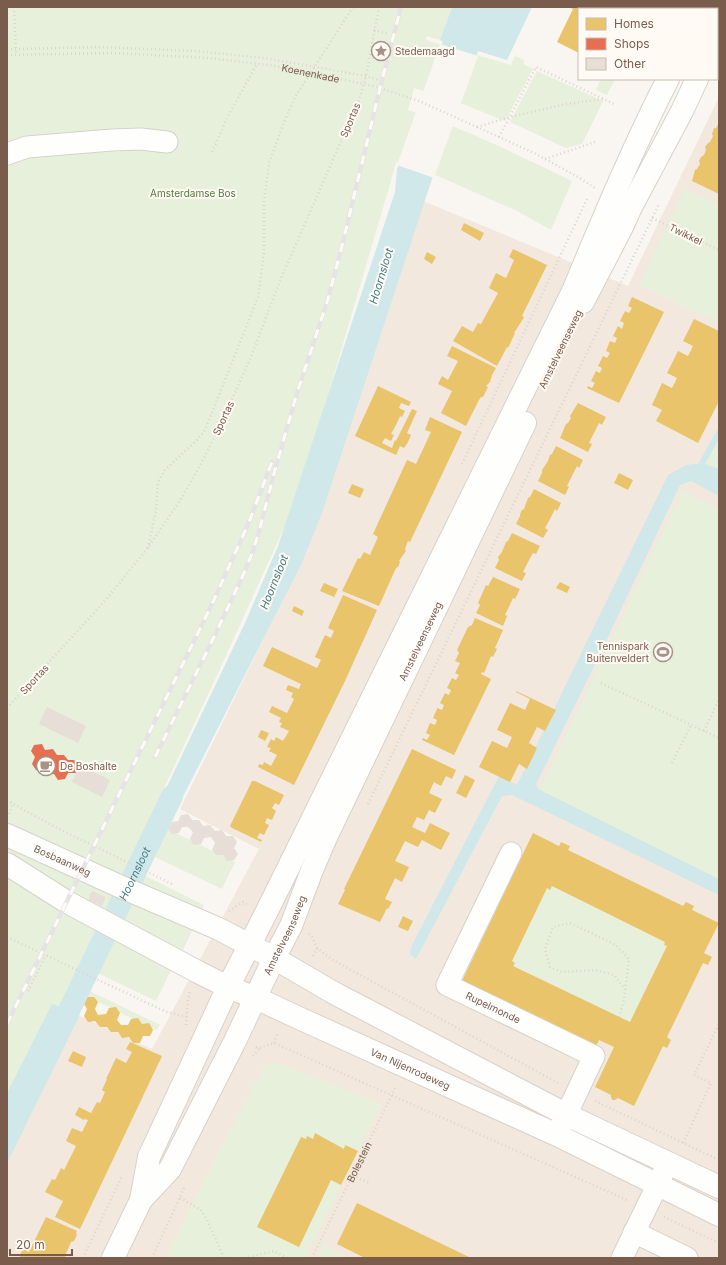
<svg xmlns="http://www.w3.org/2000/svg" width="726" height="1265" viewBox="0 0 726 1265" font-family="Inter,sans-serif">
	<rect width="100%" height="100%" fill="#f9f5f0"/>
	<path fill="#f2e8de" d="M719 97V1258H7V1155L78 1015 152 1049 259 849 180 809 288 589 423 201 628 286Z"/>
	<g fill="#e7f0db">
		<path d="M7 7H452L440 40 427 36 426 40 511 65 515 56 524 60 523 64 533 69 505 121 448 98 414 88 408 110C464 128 520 156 572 181L551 230 517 211 438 176 396 162 390 184 298 497 219 671 149 820 235 862 222 889 136 848 127 867 204 905 183 950 111 916 173 966 156 1001 81 965 73 983 160 1025 156 1030 70 988 61 1007 7 1108Z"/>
		<path d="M537 71 603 101 582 144 566 148 510 122Z"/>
		<path d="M601 79H615L607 95 596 90Z"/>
		<path d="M685 188 719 205V323L639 285Z"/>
		<path d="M719 431V495L695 483Z"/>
		<path d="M682 491 719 509V882L538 794Z"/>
		<path d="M552 886 665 942 664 945 667 946 630 1022 513 966 512 961 547 888 550 889Z"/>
		<path d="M266 1063 283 1065 381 1104 305 1258H166L193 1202Z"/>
		<path d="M323 1245 350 1258H318Z"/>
	</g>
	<g fill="#d0e8ea">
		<path d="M452 7H532L507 60 478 51 432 179 322 513 301 565 167 828 151 820 245 623 278 546 395 192 397 169 443 42 440 40Z"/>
		<path d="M702 463 719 469V496L691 481 680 485 587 681 536 784 538 789 719 879V895L512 795 502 796 416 959 410 954 411 947 499 776 517 785 668 475 686 465Z"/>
		<path d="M69 989 85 997 76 1015 79 1017 7 1163V1093L52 1004 61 1007Z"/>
	</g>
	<path fill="#f9f5f0" d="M440 44 478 56 434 178 397 165Z"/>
	<g fill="#e9c46a" fill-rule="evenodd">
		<path d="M569 7H629L628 9H579V53L557 42 573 9Z"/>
		<path d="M719 122V194L692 181 695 170 697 169 700 164 699 161 701 157 704 155 706 150 705 147 708 143 710 142 713 136 712 134 714 128H716Z"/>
		<path d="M464 223 484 233 480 241 461 230Z"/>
		<path d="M513 249 547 265 522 316 524 317 523 319 514 333H515L508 348 507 347 497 366 453 341 462 326 473 332 478 323 481 324 498 293 489 288 496 273 506 278 514 260 509 257Z"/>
		<path d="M427 252 436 257 432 264 424 259Z"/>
		<path d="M632 297 664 312 619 403 587 388 588 386 592 388 595 383 591 381 596 371 600 373 602 368 598 366 603 356 607 358 610 353 606 351 610 341 615 343 617 338 613 336 618 326 622 329 624 323 620 321 625 311 629 313 632 308 628 306Z"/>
		<path d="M694 319 719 331V401L698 443 656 421 662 410 652 405 662 383 672 388 677 378 667 373 678 351 688 356 693 346 683 341Z"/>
		<path d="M452 346 496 368 492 375 490 382 486 386 488 387 483 397H481L479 400 466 426 441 413 452 391 438 384 442 376 448 380 458 361 447 356Z"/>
		<path d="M378 386 411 402 409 406 401 403 399 408 405 411 402 417 400 416 396 425 391 434 394 435 391 441 385 438 382 443 392 448 395 440 396 441 412 409 417 411 407 433 411 435 408 442 404 448 400 446 396 455 355 436Z"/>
		<path d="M578 403 606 417 602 425 599 423 589 443 592 444 588 452 560 438 566 424 568 423 571 418 570 416Z"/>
		<path d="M430 417 462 432 410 542 408 541 405 549 406 551 399 561 400 562 398 567 396 568 379 606 342 591 358 558 360 559 364 552 370 555 378 537 373 534 407 460 416 464 431 432 425 430Z"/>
		<path d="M556 446 583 460 579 468 577 466 567 486 569 487 565 495 538 481 542 473V470L548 461 550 455 552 454Z"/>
		<path d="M619 473 633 480 628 490 614 483Z"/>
		<path d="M352 484 364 489 360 498 348 493Z"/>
		<path d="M534 489 561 503 557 511 555 509 550 519 545 528 548 530 543 538 516 524 520 516V514L522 510 524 509 528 498 530 497Z"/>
		<path d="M512 533 540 546 536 554 533 553 528 562 523 572 526 573 522 581 495 568 499 560 498 557 502 552 506 542 508 541Z"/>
		<path d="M493 577 520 589 515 599 513 598 505 615 507 616 503 626 476 613 480 605 478 603 486 585 488 586Z"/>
		<path d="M560 582 570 587 567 593 556 588Z"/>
		<path d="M324 583 338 589 334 597 320 591Z"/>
		<path d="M343 595 377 610 345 681 294 785 258 767 259 764 263 765 264 762 271 766 277 755 269 751 271 748 267 747 271 739 274 741 276 737 283 741 289 731 280 727 282 723 279 722 281 718 269 712 272 706 287 713 294 699 291 697 293 693 286 690 288 685 299 689 301 684 263 666 272 647 317 668 321 660 315 657 325 635 331 638 334 631 328 628Z"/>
		<path d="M294 606 304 611 302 616 292 611Z"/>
		<path d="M475 618 503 630 495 648 497 649 493 657 491 656 484 673 482 672 481 674 491 679 454 755 422 740 423 738 427 740 430 735 426 733 430 723 435 725 437 720 433 718 437 709V708L442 710 444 705 440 703 445 693 449 695 451 690 447 688 452 678 456 680 459 675 455 673 460 663 455 661 459 653 457 650 468 627 472 625Z"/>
		<path d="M516 691 556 710 545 731 537 727 529 743 537 748 527 769 519 764 510 782 479 767 492 741 507 748 512 737 497 730 510 703 525 710 530 699 516 692Z"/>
		<path d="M261 730 269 733 265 741 258 737Z"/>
		<path d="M412 749 456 770 452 779 446 776 441 786 434 782 429 793 442 799 435 813 429 810 424 820 417 817 412 827 425 833 430 823 450 833 441 850 422 840 418 847 405 841 395 861 409 867 402 882 395 878 385 899 392 902 388 909 387 908 380 922 338 904 345 890 344 889Z"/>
		<path d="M465 775 475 780 466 798 456 793Z"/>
		<path d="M252 781H255L284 795 279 805 275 803 272 808 276 811 272 820 267 818 265 823 269 825 264 835 260 833 257 838 262 840 261 842 232 828 230 826Z"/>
		<path d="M533 833 559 846 561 842 570 846 568 850 683 906 686 902 694 906 692 910 719 923 704 953 712 957 708 965 703 963 667 1037 671 1040 667 1048 663 1046 634 1106 618 1098 615 1100H612L611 1097V1095L595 1087 614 1047 599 1040 596 1046 462 981ZM552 886 665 942 664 945 667 946 630 1022 513 966 515 963 512 961 547 888 550 890Z"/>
		<path d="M403 916 413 921 408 931 398 927Z"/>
		<path d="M87 997H94L98 1002 95 1009 98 1015 106 1014 109 1008 116 1007 120 1013 117 1020 121 1025H128L131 1019 138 1018 142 1024 149 1023 153 1030 150 1036H143L140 1043H133L129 1037 122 1038 118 1032H111L107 1027H100L95 1021 88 1022 84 1016 87 1009 84 1004Z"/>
		<path d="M130 1042 162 1056 80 1229 55 1217 63 1201 45 1192 52 1179 55 1180 61 1168 64 1170 76 1146 66 1141 72 1128 82 1132 88 1120 84 1119V1120L75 1115 79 1107 91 1113 97 1102 100 1103 105 1092 102 1090 107 1079H106L116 1058 126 1063 132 1052 126 1049Z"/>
		<path d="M73 1051 86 1057 82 1067 68 1061Z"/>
		<path d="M315 1133 344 1149 345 1145 358 1151 341 1185 331 1180 299 1247 257 1227 301 1137 306 1139 307 1136 313 1139Z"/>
		<path d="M357 1203 471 1258H365L337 1244Z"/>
		<path d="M46 1217 77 1231 76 1233 77 1235 74 1241 71 1242 65 1256 66 1258H23L19 1256 23 1249 29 1252Z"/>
	</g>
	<path fill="#e76f51" d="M42 744 45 750 53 749 57 755H64L68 760H74L79 766 76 773H68L65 779 58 780 54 774 47 775 43 769 36 770 32 764 35 757 31 751 34 745Z"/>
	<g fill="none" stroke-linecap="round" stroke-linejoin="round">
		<path stroke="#d0e8ea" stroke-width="6" d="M702 463 719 433"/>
		<path stroke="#d0e8ea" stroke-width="22" id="s1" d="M65 1019 172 796"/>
	</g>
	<g fill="#e6ded7">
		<path d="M47 707 86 726 78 743 39 724Z"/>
		<path d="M80 765 110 780 102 797 72 782Z"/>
		<path d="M188 814 192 820H199L203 826 210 825 215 831 222 830 226 836H233L237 842 234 848 238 854 234 860 227 861 223 855H216L212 850 215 843 211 837 204 838 201 844 194 845 190 839 193 832 188 827H182L179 833 172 834 168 829 172 822 178 821 181 815Z"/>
		<path d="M93 891 105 897V899L102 906 89 900V897L90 894Z"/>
	</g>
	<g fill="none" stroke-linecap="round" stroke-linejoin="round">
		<g stroke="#d7d1cb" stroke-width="23">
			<g id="street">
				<path d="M7 154 27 147 112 140 141 139 167 142"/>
				<path id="s4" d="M511 853 447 985 594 1056 559 1130"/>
				<path d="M634 1232 687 1258"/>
				<path d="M622 1258 668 1163"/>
			</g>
		</g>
		<g stroke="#d9d2cb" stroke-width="24">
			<g id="secondary">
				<path d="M705 9 706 7"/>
				<path d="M717 36 719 31"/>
				<path d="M583 302 622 227 631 207 682 111 697 79"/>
				<path id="s5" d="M7 835 119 886 219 929 274 958 334 993 567 1115 719 1187"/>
				<path id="s6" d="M7 864 67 902 198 972 228 987 256 998 301 1019 557 1135 719 1215"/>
				<path id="s7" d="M141 1200 170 1169 236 1039 274 958 291 926 312 870 328 833 525 423"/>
				<path d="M113 1258 141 1200 149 1157 228 987 266 913 574 289C603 218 633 147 668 79"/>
			</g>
		</g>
		<g stroke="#dcd5d0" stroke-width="2.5" stroke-dasharray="1 3" stroke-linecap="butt">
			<path d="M14 7 16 55"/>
			<path d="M677 9 678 7"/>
			<path d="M374 30 389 34"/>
			<path d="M7 50 16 49 100 47 195 51 264 58 366 76 382 81"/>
			<path id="s2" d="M7 55 112 53 209 58 276 66 364 84 380 88 419 101 477 127 534 153 578 177 595 188"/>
			<path d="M477 127 510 117 566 104 603 99"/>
			<path d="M499 137 536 67 614 104"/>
			<path d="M212 152 228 116 257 64"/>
			<path d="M545 159 595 142"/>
			<path d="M652 218 719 250"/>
			<path d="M462 464 587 199"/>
			<path d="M148 548 156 510 158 482 165 470 196 441 205 430 258 297 264 252V202L269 163 283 125 295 97 353 7"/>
			<path d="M601 683 719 738"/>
			<path d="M7 708 104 602 147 549 181 499 203 460 222 421 251 357 279 283 359 100 366 76 379 7"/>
			<path d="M704 731 719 699"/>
			<path d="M672 763 691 725"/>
			<path d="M7 800C60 832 117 856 172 884"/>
			<path d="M368 804 659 204"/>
			<path d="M9 814 13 804"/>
			<path d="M229 911 243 902 247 904"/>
			<path d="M309 934 312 936 317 948 331 959 558 1083"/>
			<path d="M7 937 160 1009 167 1012 187 1017"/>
			<path d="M313 956 317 948"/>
			<path d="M28 991 46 955"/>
			<path d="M619 1017 624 1000 629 959 616 945 570 923 553 927 545 949 550 967 562 972 595 970 614 975 625 989"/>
			<path d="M186 1025 188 999 190 991"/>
			<path d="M274 1043 278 1032"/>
			<path d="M256 1047 260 1048 274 1043 627 1200"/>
			<path d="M253 1056 260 1048"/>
			<path d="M595 1101 719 1160"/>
			<path d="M683 1143 711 1083 694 1075 719 1024"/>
			<path d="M353 1175 369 1183"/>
			<path d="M180 1198 200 1209 207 1220 224 1258"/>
			<path d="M664 1217 719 1243"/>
			<path d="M83 1258 122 1176"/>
			<path d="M152 1258 185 1186"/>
			<path d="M245 1258 274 1251 287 1258"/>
			<path id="s3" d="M312 1258 396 1086"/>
		</g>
		<use href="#street" stroke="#fefefd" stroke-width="21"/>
		<use href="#secondary" stroke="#fefefd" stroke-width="22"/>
		<g stroke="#e6e3e7" stroke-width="4.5">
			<g id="rail">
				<path d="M155 757 214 637 245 571 253 551 260 528 275 470 297 393 328 299 342 246 380 88 401 7"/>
				<path d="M7 1024 213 602 249 522 272 462"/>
			</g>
		</g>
		<use href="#rail" stroke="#fffaf3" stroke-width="3" stroke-dasharray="9" stroke-linecap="butt"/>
	</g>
	<defs>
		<g id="sight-ring" transform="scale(1)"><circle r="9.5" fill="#fffaf3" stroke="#a69286" stroke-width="1.5"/><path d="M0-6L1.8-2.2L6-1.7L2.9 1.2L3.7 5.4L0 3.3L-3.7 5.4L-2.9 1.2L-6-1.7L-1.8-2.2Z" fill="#a69286"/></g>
		<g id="stadium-ring" transform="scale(1)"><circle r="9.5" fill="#fffaf3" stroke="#a69286" stroke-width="1.5"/><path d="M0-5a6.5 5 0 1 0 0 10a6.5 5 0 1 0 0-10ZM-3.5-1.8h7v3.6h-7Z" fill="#a69286"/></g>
		<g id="cafe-ring" transform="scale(1)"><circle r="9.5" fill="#fffaf3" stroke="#a69286" stroke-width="1.5"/><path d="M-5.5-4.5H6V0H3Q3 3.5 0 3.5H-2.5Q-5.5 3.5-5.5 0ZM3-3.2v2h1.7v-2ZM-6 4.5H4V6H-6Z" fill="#a69286"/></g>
	</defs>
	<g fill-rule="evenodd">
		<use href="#sight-ring" x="381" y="51"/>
		<use href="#stadium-ring" x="663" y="652"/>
		<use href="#cafe-ring" x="46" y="766"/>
	</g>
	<g text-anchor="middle" stroke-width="4" stroke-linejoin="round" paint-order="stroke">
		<g font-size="10" fill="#7a5c4d" stroke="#fffaf3" text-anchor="start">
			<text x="395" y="55">Stedemaagd</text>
			<text x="649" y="650" text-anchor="end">Tennispark<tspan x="649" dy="12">Buitenveldert</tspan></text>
			<text x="60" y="770">De Boshalte</text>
		</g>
		<g font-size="10" fill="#7a5c4d" stroke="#fffaf3">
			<text dy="4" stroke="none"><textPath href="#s2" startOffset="305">Koenenkade</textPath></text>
			<text transform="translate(350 120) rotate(-67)" y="4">Sportas</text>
			<text transform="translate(686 234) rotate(26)" y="4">Twikkel</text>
			<text transform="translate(560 349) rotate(-64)" y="4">Amstelveenseweg</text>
			<text transform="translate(223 418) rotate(-65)" y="4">Sportas</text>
			<text dy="4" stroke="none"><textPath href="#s7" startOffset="627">Amstelveenseweg</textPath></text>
			<text transform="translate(34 679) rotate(-47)" y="4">Sportas</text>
			<text dy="4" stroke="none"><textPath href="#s5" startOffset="61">Bosbaanweg</textPath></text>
			<text dy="4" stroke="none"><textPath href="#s7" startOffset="303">Amstelveenseweg</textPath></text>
			<text dy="4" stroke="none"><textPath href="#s4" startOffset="198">Rupelmonde</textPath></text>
			<text dy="4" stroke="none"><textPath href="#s6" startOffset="453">Van Nijenrodeweg</textPath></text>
			<text dy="4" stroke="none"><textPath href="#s3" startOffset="107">Bolestein</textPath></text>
		</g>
		<g font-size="10" fill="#537a41" stroke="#fffaf3">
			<text x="193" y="197">Amsterdamse Bos</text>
		</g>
		<g font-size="11" font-style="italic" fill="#437c86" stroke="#fffaf3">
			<text transform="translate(381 276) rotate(-73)" y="4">Hoornsloot</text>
			<text transform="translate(274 582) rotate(-68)" y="4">Hoornsloot</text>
			<text dy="4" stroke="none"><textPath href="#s1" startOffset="161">Hoornsloot</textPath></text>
		</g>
	</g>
	<rect width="726" height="1265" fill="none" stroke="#7a5c4d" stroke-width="16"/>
	<rect x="578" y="8" width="140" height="72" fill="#fffaf3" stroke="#cabbb1"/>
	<rect x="586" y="18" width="20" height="12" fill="#e9c46a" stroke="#cabbb1"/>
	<text x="614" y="28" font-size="12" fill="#7a5c4d">Homes</text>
	<rect x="586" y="38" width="20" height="12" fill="#e76f51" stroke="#cabbb1"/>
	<text x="614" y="48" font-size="12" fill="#7a5c4d">Shops</text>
	<rect x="586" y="58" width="20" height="12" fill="#e6ded7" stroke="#cabbb1"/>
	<text x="614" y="68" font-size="12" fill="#7a5c4d">Other</text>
	<path d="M10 1249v6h62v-6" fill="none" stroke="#7a5c4d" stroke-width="2"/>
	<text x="16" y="1249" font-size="12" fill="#7a5c4d" stroke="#fffaf3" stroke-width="3" paint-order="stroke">20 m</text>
</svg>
